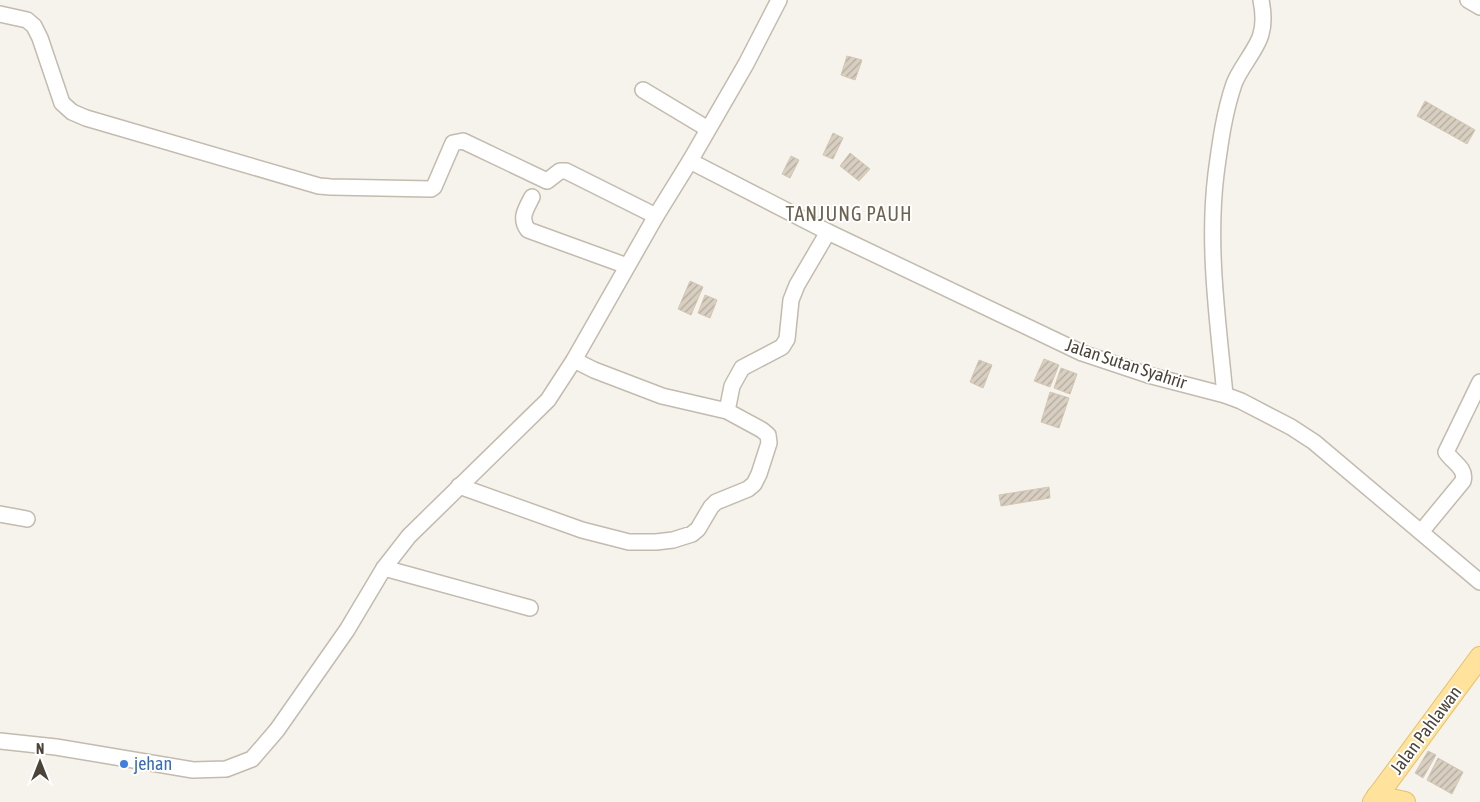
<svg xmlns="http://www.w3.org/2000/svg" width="1480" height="802" viewBox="0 0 1480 802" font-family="'Asap Condensed',sans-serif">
	<defs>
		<pattern id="building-hatch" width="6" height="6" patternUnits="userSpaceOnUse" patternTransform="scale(1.25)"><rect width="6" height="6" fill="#d8cfc1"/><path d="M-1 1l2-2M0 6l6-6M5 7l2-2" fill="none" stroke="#b1aa9e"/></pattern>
	</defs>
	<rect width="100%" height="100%" fill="#f6f3ec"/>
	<g fill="url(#building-hatch)" stroke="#d3c7b4">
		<path d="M847 56 862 60 855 80 841 75Z"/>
		<path d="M1425 101 1475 130 1467 144 1417 116Z"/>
		<path d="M833 133 843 138 833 159 823 155Z"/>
		<path d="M850 153 870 169 859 181 840 166Z"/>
		<path d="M791 156 799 160 790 178 782 174Z"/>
		<path d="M690 281 703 287 691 315 678 309Z"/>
		<path d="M705 295 717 300 710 318 698 313Z"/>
		<path d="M1044 359 1059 365 1050 387 1034 381Z"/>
		<path d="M979 360 992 365 983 388 970 382Z"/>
		<path d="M1061 368 1077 374 1070 394 1054 388Z"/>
		<path d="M1050 392 1069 398 1059 428 1041 422Z"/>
		<path d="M1049 487 1050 498 1001 506 999 495Z"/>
		<path d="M1428 751 1436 755 1423 778 1415 773Z"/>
		<path d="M1438 758 1463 772 1452 794 1427 780Z"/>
	</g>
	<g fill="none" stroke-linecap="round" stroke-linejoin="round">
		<g stroke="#c2bbae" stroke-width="18">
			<g id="minor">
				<path d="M1468 0 1480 7"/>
				<path d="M0 14 27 20 34 26 40 38 62 103 72 112 86 118 319 186 331 187 431 189 434 187 453 143 463 141 547 181 560 171H566L656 216"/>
				<path d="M643 90 708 129"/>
				<path d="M690 161 828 232 1082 353 1148 375 1225 395 1241 401 1291 427 1314 442 1480 582"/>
				<path d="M532 197C526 209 519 218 528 230L627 266"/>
				<path d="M1225 395C1218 322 1207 247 1216 174 1220 144 1224 113 1234 84 1239 69 1258 48 1261 34 1264 24 1263 10 1261 0"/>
				<path d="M727 411 732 386 742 368 782 347 787 339 791 300 797 285 828 232"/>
				<path d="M459 486 582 530 629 542H656L673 540 692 534 698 529 711 507 716 502 748 489 754 484 759 474 769 443 768 435 762 430 727 411 662 396 594 370 574 360"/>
				<path d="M0 514 27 519"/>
				<path d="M1421 532 1463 481C1467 468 1451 461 1446 452L1480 382"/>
				<path d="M384 568 530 608"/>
				<path d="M0 741 56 747 193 770 226 769 252 759 277 730 347 630 384 568 409 536 548 400 574 360 656 216 690 161 746 64 779 0"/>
			</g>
		</g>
		<g stroke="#e6c16a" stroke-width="22">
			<g id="major">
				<path d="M1377 796 1405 802"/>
				<path d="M1373 802 1480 657"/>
			</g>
		</g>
		<use href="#minor" stroke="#fff" stroke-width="15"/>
		<use href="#major" stroke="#ffe39c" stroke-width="20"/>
	</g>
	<circle fill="#3f7fe0" stroke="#fff" stroke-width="2" cx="124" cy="764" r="5"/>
	<g text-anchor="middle" stroke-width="4" stroke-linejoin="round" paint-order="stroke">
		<g font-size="18" fill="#4b4439" stroke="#fff">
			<text transform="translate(1126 364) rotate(18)" y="6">Jalan Sutan Syahrir</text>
			<text transform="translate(1426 730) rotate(-53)" y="6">Jalan Pahlawan</text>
		</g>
		<g font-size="18" fill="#366cbe" stroke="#fff" text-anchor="start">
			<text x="134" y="770">jehan</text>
		</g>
		<g font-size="20" letter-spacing="1" fill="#6e6250" stroke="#fff">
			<text x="849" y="221">TANJUNG PAUH</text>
		</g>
	</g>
	<g transform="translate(40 762)" stroke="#ffffff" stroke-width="4" paint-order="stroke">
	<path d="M0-4L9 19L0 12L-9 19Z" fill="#4b4439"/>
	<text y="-8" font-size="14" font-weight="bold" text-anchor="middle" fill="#4b4439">N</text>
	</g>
</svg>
